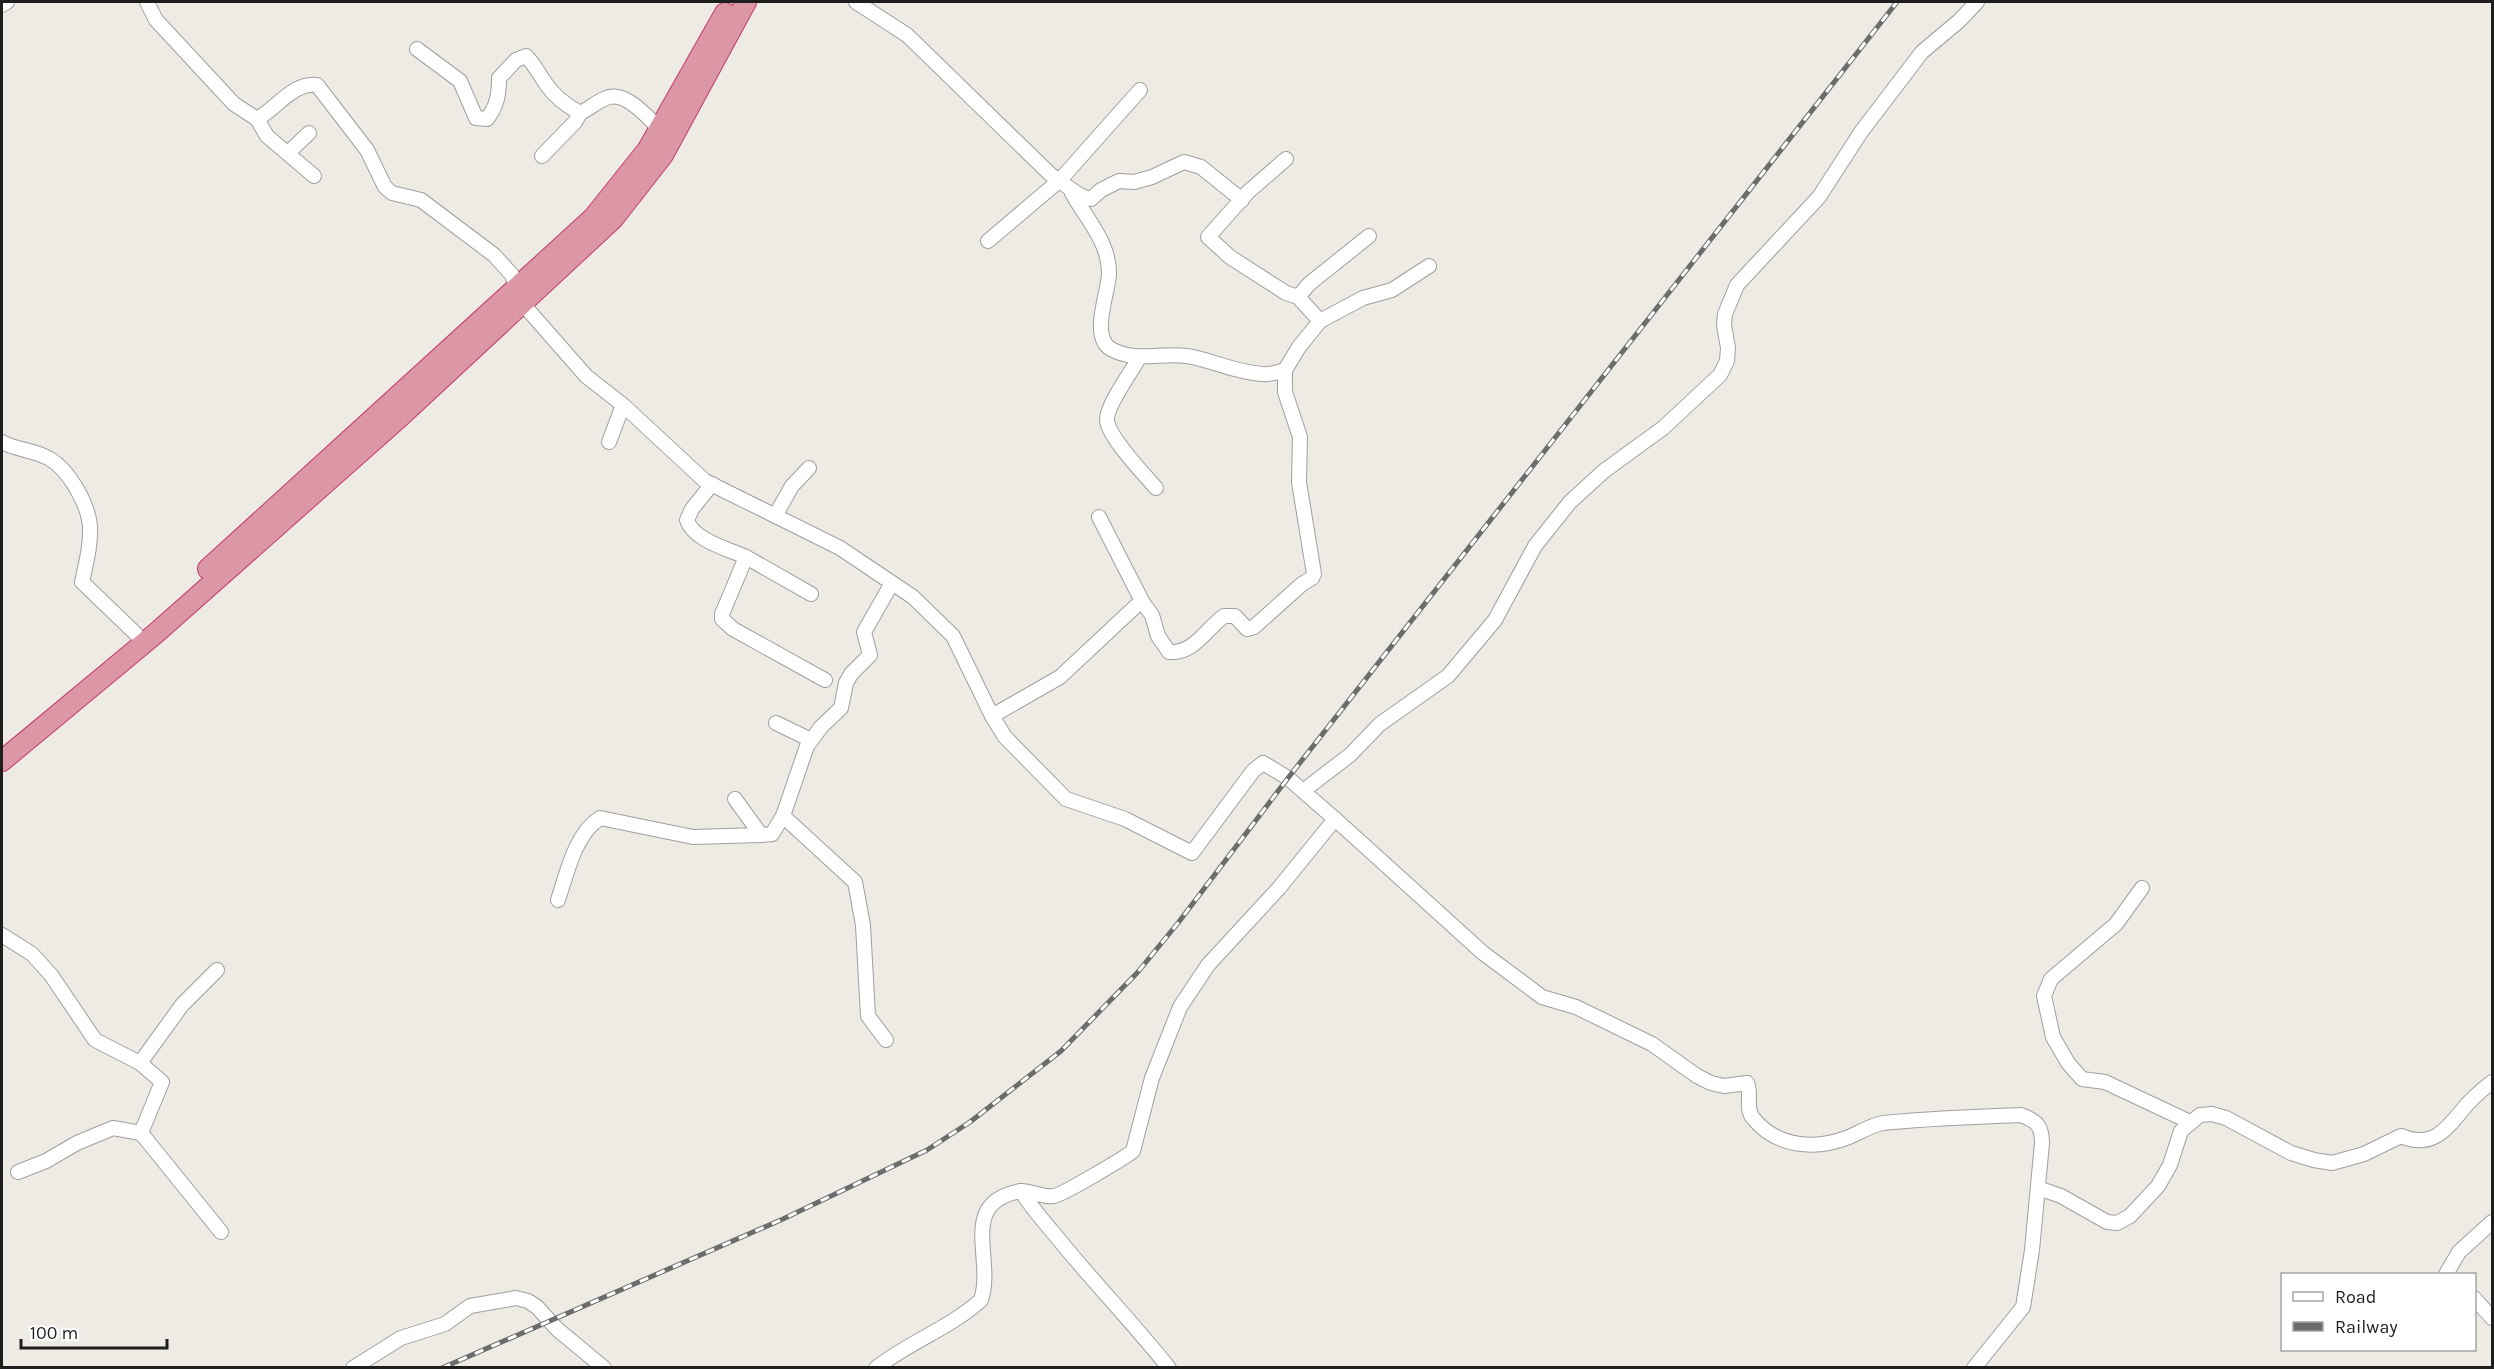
<svg xmlns="http://www.w3.org/2000/svg" width="2494" height="1369" viewBox="0 0 2494 1369" font-family="Karla,sans-serif">
	<rect width="100%" height="100%" fill="#eeebe5"/>
	<g fill="none" stroke-linecap="round" stroke-linejoin="round">
		<g stroke="#9f9f9f" stroke-width="16">
			<g id="minor">
				<path d="M147 2 156 20 234 104 257 119 267 136 314 176"/>
				<path d="M856 2 907 35 1051 175C1063 182 1079 198 1091 199L1101 190 1119 181 1134 182 1152 177 1184 162 1201 167 1242 200"/>
				<path d="M2 5 7 2"/>
				<path d="M417 49 460 81 476 118 487 119C497 106 499 95 499 78L516 60 526 56C535 65 539 74 546 84 554 96 567 106 580 113 589 109 595 103 604 99 624 88 647 117 660 129"/>
				<path d="M257 119C277 108 293 82 317 85L367 150 385 187 392 193 421 200 494 255 512 275 522 303 586 376 623 405 705 481 840 548 913 597 953 636 992 716 1005 737 1066 799 1125 819 1192 853 1253 771 1263 763 1288 778 1335 819"/>
				<path d="M288 153 309 133"/>
				<path d="M542 156 575 122 580 113"/>
				<path d="M1286 159 1248 192 1208 237 1230 257 1286 293 1298 297 1320 321"/>
				<path d="M1072 193C1087 220 1110 243 1109 275 1108 293 1090 337 1111 349 1136 363 1161 352 1187 356 1212 360 1237 373 1263 374 1270 375 1278 372 1285 370"/>
				<path d="M988 241 1060 180 1140 90"/>
				<path d="M1298 297 1309 284 1369 236"/>
				<path d="M1139 358C1132 371 1106 406 1107 420 1108 437 1144 474 1156 488"/>
				<path d="M2 442C16 450 35 450 50 459 69 470 88 504 90 526 91 545 86 563 82 582L136 634"/>
				<path d="M609 442 623 405"/>
				<path d="M712 484 692 509 687 520C693 540 728 549 746 557L722 614V619L733 629 825 680"/>
				<path d="M775 516 792 486 809 468"/>
				<path d="M1099 517 1143 603"/>
				<path d="M746 557 811 594"/>
				<path d="M992 716 1060 677 1137 605 1143 603 1152 615 1158 636 1169 652C1194 654 1206 629 1224 616H1235L1247 629 1254 627 1302 584 1312 578 1314 574 1299 482 1300 437 1285 392V370L1299 347 1320 321 1363 298 1392 290 1429 266"/>
				<path d="M776 723 811 740"/>
				<path d="M1303 791 1350 755 1380 724 1448 676 1495 620 1535 546 1570 502 1604 471 1663 428 1720 375 1727 361 1728 348 1724 325 1725 314 1737 285 1819 197 1861 132 1922 52 1959 21 1977 2"/>
				<path d="M735 799 761 835 772 834 783 816 807 746 821 727 841 708 846 683 851 674 870 655 864 632 892 583"/>
				<path d="M783 816 855 882 863 925 868 1016 886 1040"/>
				<path d="M2142 888 2116 924 2051 979 2044 996 2053 1037 2068 1063 2082 1079 2105 1082 2190 1122"/>
				<path d="M558 900C567 873 575 834 600 818L693 837 761 835"/>
				<path d="M2 935 32 954 51 975 95 1040 140 1063 162 1082 141 1133"/>
				<path d="M140 1063 182 1005 217 970"/>
				<path d="M18 1172 46 1161 77 1143 113 1128 141 1133 221 1232"/>
				<path d="M2038 1188 2061 1196 2107 1222 2117 1223 2130 1216 2158 1186 2170 1165 2181 1131 2200 1115 2212 1114 2226 1118 2291 1153 2314 1160 2332 1163 2364 1154 2401 1136C2432 1149 2446 1130 2464 1108 2472 1098 2483 1089 2492 1082"/>
				<path d="M2446 1274 2459 1252 2492 1222"/>
				<path d="M2474 1298 2492 1318"/>
				<path d="M353 1368 401 1338 445 1324 470 1306 516 1298 528 1301 537 1307 557 1329 604 1368"/>
				<path d="M876 1368C909 1342 950 1328 981 1300 995 1259 957 1202 1021 1191"/>
				<path d="M1169 1368C1134 1324 1096 1285 1061 1242 1047 1225 1032 1209 1021 1191 1032 1191 1044 1198 1054 1196 1062 1195 1126 1157 1133 1151L1152 1078 1180 1007 1208 965 1279 888 1335 819 1483 953 1542 997 1576 1007 1652 1044 1697 1076 1711 1083 1724 1086 1747 1083C1752 1094 1745 1109 1753 1118 1777 1148 1816 1150 1849 1137 1860 1132 1872 1125 1883 1123 1928 1118 1976 1117 2021 1115 2037 1121 2042 1126 2042 1143L2032 1250 2023 1307 1974 1368"/>
			</g>
		</g>
		<g stroke="#c43a6f" stroke-width="22">
			<g id="highway">
				<path d="M208 569 593 218 648 149 725 13"/>
				<path d="M2 761 155 634 401 416 613 219 663 155 746 2"/>
			</g>
		</g>
		<use href="#minor" stroke="#fff" stroke-width="14"/>
		<use href="#highway" stroke="#db97a6" stroke-width="20"/>
		<g stroke="#6c6c6c" stroke-width="5">
			<path id="rail" d="M442 1368 783 1219 927 1150 970 1122 1061 1051 1137 973 1178 923 1288 778 1897 2"/>
		</g>
		<use href="#rail" stroke="#fff" stroke-width="3" stroke-dasharray="9" stroke-linecap="butt"/>
	</g>
	<rect width="2494" height="1369" fill="none" stroke="#1e1e1e" stroke-width="6"/>
	<rect x="2281" y="1273" width="195" height="78" fill="#ffffff" stroke="#a5a5a5" stroke-width="1.5"/>
	<rect x="2293" y="1292" width="30" height="9" fill="#ffffff" stroke="#a5a5a5" stroke-width="1.5"/>
	<text x="2335" y="1303" font-size="18" fill="#1e1e1e">Road</text>
	<rect x="2293" y="1322" width="30" height="9" fill="#6c6c6c" stroke="#a5a5a5" stroke-width="1.5"/>
	<text x="2335" y="1333" font-size="18" fill="#1e1e1e">Railway</text>
	<path d="M21 1339v9h146v-9" fill="none" stroke="#1e1e1e" stroke-width="3"/>
	<text x="30" y="1339" font-size="18" fill="#1e1e1e" stroke="#ffffff" stroke-width="4.5" paint-order="stroke">100 m</text>
</svg>
